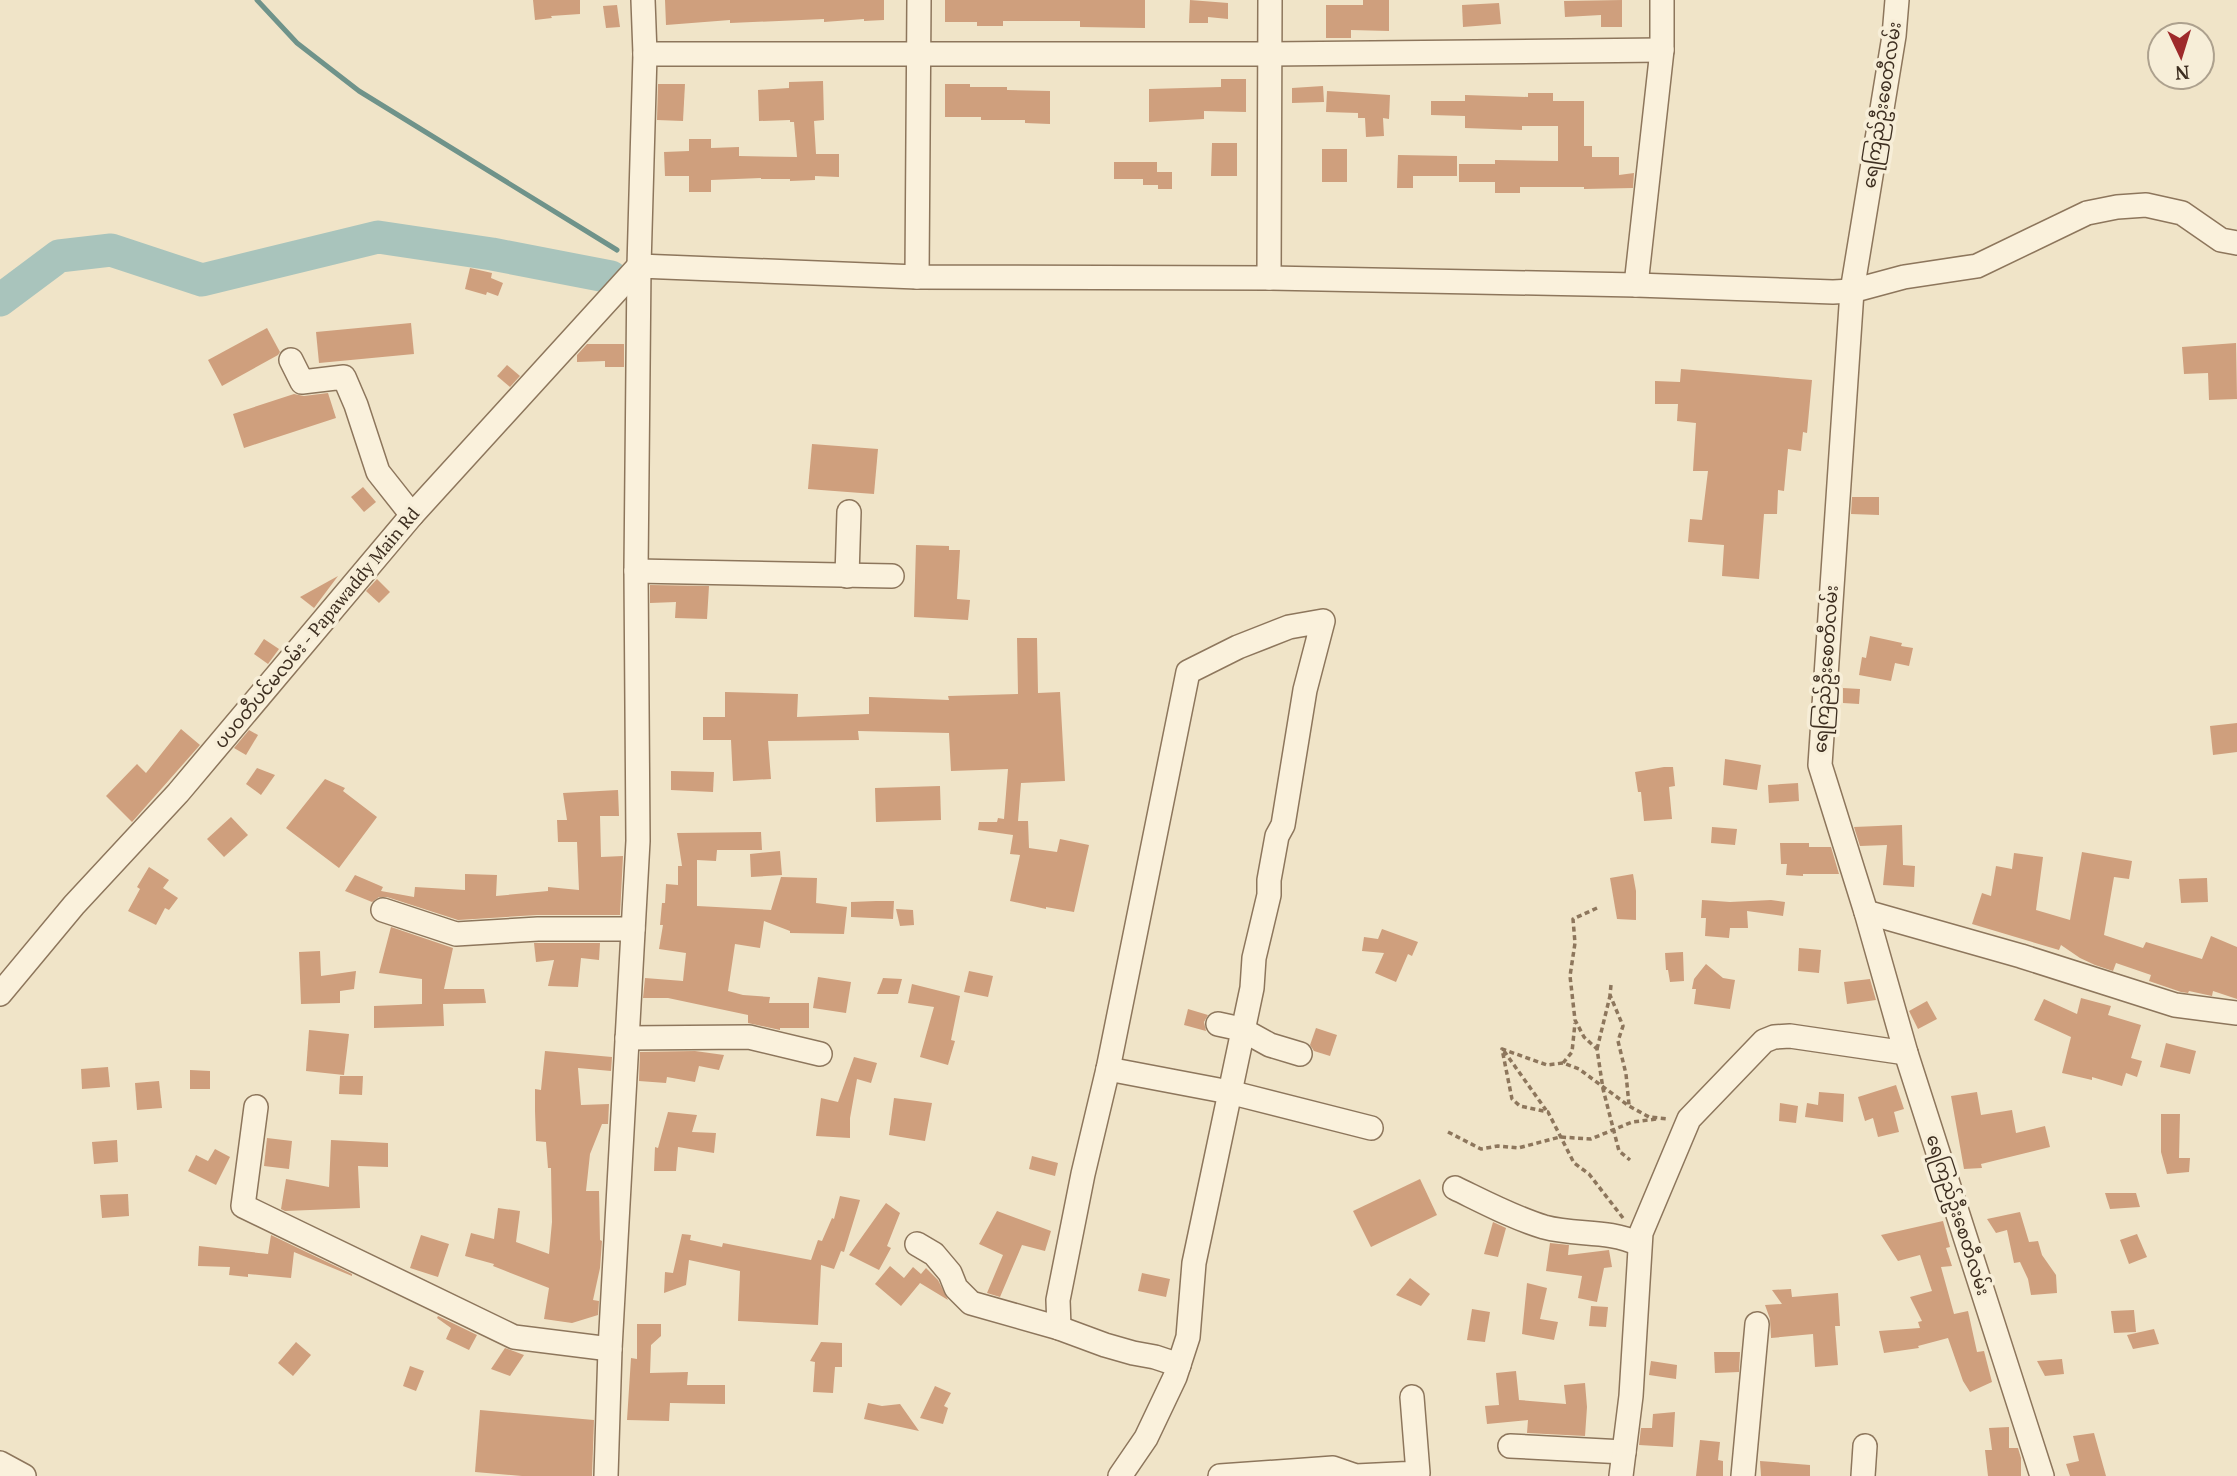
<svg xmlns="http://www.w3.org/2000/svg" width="2237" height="1476" viewBox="0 0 2237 1476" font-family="'PT Serif','Noto Sans Myanmar',serif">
	<rect width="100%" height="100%" fill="#f0e4c8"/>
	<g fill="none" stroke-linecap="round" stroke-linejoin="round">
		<path stroke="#6f938a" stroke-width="5" d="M257 0 297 43 359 91 617 250"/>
		<path stroke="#a9c4bc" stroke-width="33" d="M0 300 59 256 111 250 202 280 378 237 492 254 611 277"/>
	</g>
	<g fill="#cf9f7d">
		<path d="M533 0H580V14L551 16 552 18 535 20Z"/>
		<path d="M665 0H884V20L864 21V19L824 22V19L730 23V20L666 25Z"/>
		<path d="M945 0H1145V28L1080 27V21H1003V26H977V22H945Z"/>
		<path d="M1190 0 1228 3V19L1208 17V23H1189Z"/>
		<path d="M1363 0H1389V31L1351 30V38H1326V5H1363Z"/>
		<path d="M1622 0V27H1601V15L1565 17 1564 1Z"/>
		<path d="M1499 3 1501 24 1463 27 1462 5Z"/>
		<path d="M617 5 620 27 606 28 603 6Z"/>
		<path d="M1221 79H1246V112L1204 111V119L1149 122V89L1221 87Z"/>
		<path d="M823 81 824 120 814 121 816 154H839V177L815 176V180L790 181V179H761V178L711 180V192H689V176H665L664 152 689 151V139H711V148L739 147V156L797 157 794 122H790V120L759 121 758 90 789 88V82Z"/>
		<path d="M658 84H685L683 121 657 120Z"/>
		<path d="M945 84H970V87H1007V90L1050 91V124L1025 123V120H981V117H945Z"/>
		<path d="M1323 86 1324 102 1292 103V88Z"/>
		<path d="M1327 91 1390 95 1389 119 1383 118 1384 136 1366 137 1365 118H1358V113L1326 112Z"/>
		<path d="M1528 93H1553V101H1584V146H1592V157H1619V175L1634 173 1633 188 1584 189V187H1520V193H1495V182H1459V164H1495V160L1558 161V126H1522V130L1465 128V116L1431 115V101H1465V95L1528 97Z"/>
		<path d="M1212 143H1237V176H1211Z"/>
		<rect x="1322" y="149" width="25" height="33"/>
		<path d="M1398 155 1457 156V176H1413V188H1397Z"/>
		<path d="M1114 162H1157V172H1172V189H1158V185H1143V179H1114Z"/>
		<path d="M470 268 492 273 491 278 503 283 498 296 487 292 486 295 465 289Z"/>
		<path d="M411 323 414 354 319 363 316 332Z"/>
		<path d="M267 328 280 352 278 355 222 386 208 360Z"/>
		<path d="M2236 343 2237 399 2209 400 2208 373 2184 374 2182 347Z"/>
		<path d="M587 344H624V367H605V361L577 362V355Z"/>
		<path d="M507 365 520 376 510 387 497 376Z"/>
		<path d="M1681 369 1812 380 1807 433 1803 432 1801 451 1788 449 1784 491 1778 490 1777 514H1764L1759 579 1722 576 1724 545 1688 542 1690 519 1702 520 1708 471H1693L1696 423 1677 421 1678 404H1655V381L1680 382Z"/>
		<path d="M328 393 336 418 244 448 233 414 294 394 304 396Z"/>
		<path d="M812 444 878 449 874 494 808 489Z"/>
		<path d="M363 487 376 502 364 512 351 497Z"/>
		<path d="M1852 497H1879V515L1851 514Z"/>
		<path d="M916 545 949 546V550H960L957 599 970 600 968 620 914 617Z"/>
		<path d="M338 576 314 608 300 597Z"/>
		<path d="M377 579 390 592 379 603 366 591Z"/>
		<path d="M650 585 709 586 707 619 675 618 676 602 650 603Z"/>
		<path d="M1870 636 1902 643 1901 646 1913 648 1909 666 1895 663 1891 681 1859 675 1862 657 1866 658Z"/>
		<path d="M1017 638H1037L1038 693 1060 692 1065 781 1021 783 1018 821H1028L1029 848 1057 852 1060 839 1089 845 1074 912 1046 907V909L1010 901 1020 855 1010 854 1013 835 978 830 979 822H997L998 818 1004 819 1008 769 951 771 949 733 858 731 859 740 768 741 771 779 733 781 731 740H703V717H725V692L798 694 797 717 869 714V697L949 700 948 696 1018 694Z"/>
		<path d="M264 639 279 649 268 664 254 654Z"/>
		<path d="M1843 688 1860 689 1859 704 1843 703Z"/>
		<path d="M2237 723V752L2213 755 2210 726Z"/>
		<path d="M181 729 200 745 132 822 106 796 137 764 146 773Z"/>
		<path d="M249 730 258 735 246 755 234 748Z"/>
		<path d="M1725 759 1761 765 1757 790 1723 785Z"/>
		<path d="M1664 767H1673L1675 786 1669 787 1672 819 1644 821 1641 792H1638L1635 772Z"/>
		<path d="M257 768 275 775 261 795 246 784Z"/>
		<path d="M671 771 714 772 713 792 671 790Z"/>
		<path d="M325 779 345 788 343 791 377 817 339 868 286 828Z"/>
		<path d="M1798 783 1799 801 1769 803 1768 785Z"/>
		<path d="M940 786 941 820 876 822 875 788Z"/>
		<path d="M618 790 619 816H600L601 857 623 856 620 915H537L458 920 387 897H379L372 902 345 891 355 875 383 887 381 891 414 897 415 887 465 890V874L497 875 496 896 548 891V887L579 890 577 842H558L557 820H567L563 793Z"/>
		<path d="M231 817 248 835 224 857 207 839Z"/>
		<path d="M1902 825 1903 865 1915 866 1914 887 1883 885 1887 845 1860 846 1854 827Z"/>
		<path d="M1712 827 1737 829 1735 845 1711 843Z"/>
		<path d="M761 832 762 850H717L716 861 697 860V906L771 910 781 877 817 878 816 903 847 907 844 934 790 933V931L764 921 760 948 735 944 728 991 743 995 770 997 769 1003H809V1028H780V1030L748 1023V1015L668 998H643L645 978 683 981 686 953 659 949 663 925H660L662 903H665L666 884 678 885V866H682L677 833Z"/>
		<path d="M1780 843H1809V847H1831L1839 874H1803V876L1786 875 1787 864H1781Z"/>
		<path d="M780 851 782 875 751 877 750 854Z"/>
		<path d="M2082 852 2132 861 2129 879 2114 877 2104 935 2143 948 2146 942 2202 959 2211 936 2237 947V999L2213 991 2212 996 2189 991 2188 993 2181 992 2149 981 2151 975 2116 963 2113 971 2095 965 2080 958 2061 945 2059 950 1972 924 1982 893 1991 896 1996 866 2012 869 2014 853 2043 857 2036 910 2070 920Z"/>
		<path d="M149 867 169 880 163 888 178 898 169 910 165 908 156 925 128 911 140 889 137 887Z"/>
		<path d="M1633 874 1636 891V920L1617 919 1610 878Z"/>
		<path d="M2207 878 2208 902 2181 903 2179 879Z"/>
		<path d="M1702 900 1730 902 1771 900 1785 902 1783 916 1747 911 1748 928H1730L1729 938 1705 936 1706 918H1701Z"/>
		<path d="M876 901H894L893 919 851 917V902Z"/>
		<path d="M896 909 913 910 914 925 900 926Z"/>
		<path d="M391 927 453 948 444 989H484L486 1003 443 1004 444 1026 374 1028V1006L422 1004V979L379 973Z"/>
		<path d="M1382 929 1418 942 1412 956 1408 954 1396 982 1375 973 1384 953 1362 951 1364 937 1378 939Z"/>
		<path d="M534 943H600L599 960 581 958 578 987 548 986 554 960 536 962Z"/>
		<path d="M1799 948 1821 950 1819 973 1798 971Z"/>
		<path d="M320 951 321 976 356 971 354 989 340 991V1003L301 1004 299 952Z"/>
		<path d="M1683 952 1684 981 1670 982 1668 970H1666L1665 953Z"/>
		<path d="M1706 964 1723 978 1735 980 1730 1009 1694 1004 1696 989H1692L1694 979Z"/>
		<path d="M969 971 993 976 988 997 964 992Z"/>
		<path d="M818 977 851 982 846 1013 813 1008Z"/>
		<path d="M883 978 902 979 898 994H877Z"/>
		<path d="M1870 979 1876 1000 1847 1004 1844 982Z"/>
		<path d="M912 984 960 996 951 1040 955 1041 948 1065 920 1057 934 1007 908 1003Z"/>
		<path d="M2081 998 2111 1006 2108 1015 2141 1025 2131 1058 2142 1061 2137 1077 2126 1073 2122 1086 2092 1077V1080L2062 1073 2071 1037 2034 1020 2044 999 2077 1014Z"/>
		<path d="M1927 1001 1937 1019 1918 1029 1909 1011Z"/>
		<path d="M1188 1009 1208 1015 1204 1022 1206 1031 1184 1025Z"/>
		<path d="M1316 1028 1337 1035 1330 1056 1314 1051 1310 1045Z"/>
		<path d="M309 1030 349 1034 344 1075 306 1071Z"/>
		<path d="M2166 1043 2196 1051 2190 1074 2160 1067Z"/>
		<path d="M545 1051 612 1057 611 1071 578 1068 581 1105 609 1104 608 1124H602L590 1154 586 1191H599L600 1240 602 1241 600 1268 593 1300 599 1301 598 1315 572 1323 544 1319 549 1288 493 1266 494 1264 465 1256 471 1233 494 1239 498 1208 520 1211 516 1242 549 1254 552 1222 551 1168H548L546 1142 536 1141 535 1111V1089L541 1090Z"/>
		<path d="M695 1051 724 1055 719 1070 699 1066 695 1082 667 1077 666 1083 639 1081 640 1052Z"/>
		<path d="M854 1057 877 1063 871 1083 857 1079 850 1118V1138L816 1136 821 1098 838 1102Z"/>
		<path d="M108 1067 110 1087 82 1089 81 1069Z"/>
		<path d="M190 1070 210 1071V1089H190Z"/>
		<path d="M340 1076H363L362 1095 339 1094Z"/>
		<path d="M159 1081 162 1108 137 1110 135 1083Z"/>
		<path d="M1896 1085 1904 1109 1894 1112 1899 1132 1878 1137 1873 1118 1865 1121 1858 1097Z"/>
		<path d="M1819 1092 1844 1094 1843 1122 1805 1117 1807 1103 1818 1105Z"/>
		<path d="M1977 1092 1981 1115 2012 1110 2016 1133 2045 1126 2050 1147 1981 1164 1982 1168 1964 1169 1951 1096Z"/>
		<path d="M894 1098 932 1103 925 1141 889 1135Z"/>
		<path d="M1780 1103 1798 1106 1796 1123 1779 1121Z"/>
		<path d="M668 1112 697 1115 692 1132 716 1133 714 1153 678 1147 676 1171H654L655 1147 658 1148Z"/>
		<path d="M2161 1114H2180L2179 1158H2190L2189 1172 2167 1174 2161 1152Z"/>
		<path d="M267 1138 292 1141 289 1169 264 1166Z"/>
		<path d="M117 1140 118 1162 94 1164 92 1142Z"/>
		<path d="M331 1140 388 1143V1167L358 1166 360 1208 285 1211 281 1209 286 1179 329 1187Z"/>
		<path d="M215 1149 230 1157 216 1185 188 1171 196 1155 208 1161Z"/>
		<path d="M1032 1156 1058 1163 1055 1176 1029 1169Z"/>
		<path d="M1420 1179 1437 1215 1371 1247 1353 1211Z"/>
		<path d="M2105 1193H2136L2140 1207 2110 1209Z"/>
		<path d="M128 1194 129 1216 102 1218 100 1195Z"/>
		<path d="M840 1196 860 1200 844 1252 841 1251 834 1269 821 1265 818 1325 738 1321 740 1271 689 1260 686 1285 664 1293 665 1272 673 1273 682 1234 691 1235 690 1240 722 1247 723 1243 811 1260 818 1240 822 1241 832 1218 834 1219Z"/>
		<path d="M886 1203 900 1213 887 1246 891 1248 879 1270 849 1255Z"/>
		<path d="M997 1211 1051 1231 1045 1251 1022 1245 1000 1297 987 1293 1003 1255 979 1244Z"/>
		<path d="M2020 1212 2029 1242 2038 1241 2042 1255 2056 1275 2057 1293 2031 1295 2028 1279 2020 1262 2014 1263 2007 1230 1996 1233 1987 1219Z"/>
		<path d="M1943 1221 1950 1247 1946 1248 1952 1266 1941 1267 1954 1314 1968 1311 1977 1352 1984 1351 1992 1382 1970 1392 1963 1381 1948 1338 1918 1346 1919 1348 1884 1353 1879 1331 1920 1328 1918 1322 1922 1321 1910 1297 1932 1291 1920 1255 1898 1261 1881 1235Z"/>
		<path d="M1493 1222 1506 1228 1498 1257 1484 1254Z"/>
		<path d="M2137 1234 2147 1257 2129 1264 2120 1240Z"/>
		<path d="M271 1235 352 1274V1276L294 1252 291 1278 248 1274V1277L229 1275 230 1267 198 1266 199 1246 268 1254Z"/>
		<path d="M421 1235 449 1244 438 1277 410 1268Z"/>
		<path d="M1550 1243 1569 1245 1568 1255 1609 1250 1612 1267 1604 1268 1597 1302 1578 1298 1582 1276 1546 1271Z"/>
		<path d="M890 1266 904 1278 913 1267 921 1274 926 1268 938 1280 948 1300 920 1283 901 1306 875 1284Z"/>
		<path d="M1142 1273 1170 1279 1166 1297 1138 1291Z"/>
		<path d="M1410 1278 1430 1294 1421 1306 1396 1295Z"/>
		<path d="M1527 1283 1547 1288 1540 1319 1558 1322 1554 1340 1522 1334Z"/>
		<path d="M1791 1289 1792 1297 1838 1293 1840 1326H1835L1838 1365 1815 1367 1813 1334 1771 1338 1770 1319 1765 1305 1782 1304 1772 1290Z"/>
		<path d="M1591 1306 1608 1307 1606 1327 1589 1326Z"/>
		<path d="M1472 1309 1490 1312 1485 1342 1467 1340Z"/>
		<path d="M2134 1310 2136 1332 2114 1333 2111 1311Z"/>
		<path d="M438 1316 477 1335 469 1350 446 1339 451 1328 437 1318Z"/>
		<path d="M637 1324H661V1336L651 1345 650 1373 688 1372 687 1385H725V1404L670 1403 669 1421 627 1420 631 1358 637 1359Z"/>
		<path d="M2154 1329 2159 1344 2133 1349 2127 1335Z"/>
		<path d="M296 1342 311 1355 293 1376 278 1363Z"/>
		<path d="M821 1342 842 1343V1367H835L833 1393 813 1392 815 1362 810 1361Z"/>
		<path d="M505 1348 524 1355 510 1376 491 1369Z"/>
		<path d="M1714 1352H1740L1739 1372 1715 1373Z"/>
		<path d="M2062 1359 2064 1374 2045 1376 2037 1361Z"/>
		<path d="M1651 1361 1677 1365 1676 1379 1649 1375Z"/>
		<path d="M410 1366 424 1371 416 1391 403 1386Z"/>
		<path d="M1516 1371 1519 1400 1566 1404 1564 1385 1585 1383 1587 1407 1585 1436 1527 1433 1528 1420 1487 1424 1485 1406 1499 1405 1496 1373Z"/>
		<path d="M935 1386 951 1393 944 1406 948 1408 943 1424 920 1418Z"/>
		<path d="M868 1403 882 1406 900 1404 919 1431 864 1419Z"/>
		<path d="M480 1410 594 1420 592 1476H522L475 1472Z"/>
		<path d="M1675 1412 1673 1447 1639 1445 1641 1428H1652L1653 1414Z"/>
		<path d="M2009 1427V1448H2018L2021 1458V1476H1988L1985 1450H1992L1989 1428Z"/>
		<path d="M2094 1433 2106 1476H2070L2066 1464 2079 1461 2073 1436Z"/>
		<path d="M1700 1440 1720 1442 1718 1460 1723 1461V1476H1696Z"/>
		<path d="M1760 1461 1810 1465V1476H1761Z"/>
	</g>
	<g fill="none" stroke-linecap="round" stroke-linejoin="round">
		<g stroke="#8d765c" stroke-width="26">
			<g id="minor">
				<path d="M1897 0 1894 36 1852 291 1820 765 1866 912 1906 1053 2042 1476"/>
				<path d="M645 54H1270L1662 50"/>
				<path d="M917 277 919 0"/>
				<path d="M1269 278 1270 0"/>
				<path d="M1636 285 1662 50V0"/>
				<path d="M291 360 302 382 344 377 356 405 378 472 412 515"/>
				<path d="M636 571 892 576"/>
				<path d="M847 576 849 512"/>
				<path d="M383 910 456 934 538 929H633"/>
				<path d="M1866 912 2021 956 2175 1005 2237 1013"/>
				<path d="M0 994 74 905 178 793 412 515 639 266 917 277 1269 278 1636 285 1833 292 1852 291 1904 277 1977 266 2087 213 2117 207 2146 205 2182 213 2221 240 2237 243"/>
				<path d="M1218 1024 1241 1029 1270 1045 1300 1054"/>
				<path d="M627 1038 749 1037 820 1054"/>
				<path d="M1108 1069 1229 1092 1371 1128"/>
				<path d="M256 1107 243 1206 514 1337 610 1349"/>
				<path d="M1455 1188C1484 1202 1514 1218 1544 1227 1577 1236 1607 1229 1639 1244"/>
				<path d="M917 1244 934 1254 950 1273 956 1288 971 1303 1059 1328 1105 1345 1133 1353 1155 1357 1179 1365"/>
				<path d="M1059 1328 1058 1300 1083 1174 1108 1069 1188 672 1238 647 1289 627 1323 621 1305 690 1283 825 1277 836 1269 880V895L1254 958 1252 988 1194 1263 1188 1337 1175 1377 1146 1438 1120 1476"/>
				<path d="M1510 1446 1624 1452"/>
				<path d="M0 1463 24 1476"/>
				<path d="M606 1476 610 1349 638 841 636 571 639 266 645 54 643 0"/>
				<path d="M1220 1476 1333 1468 1356 1476 1418 1473 1412 1397"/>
				<path d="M1621 1476 1631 1396 1641 1233 1689 1119 1764 1041 1774 1037 1790 1036 1906 1053"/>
				<path d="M1743 1476 1757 1324"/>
				<path d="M1863 1476 1865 1446"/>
			</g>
		</g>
		<g stroke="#8d765c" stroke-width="3.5" stroke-dasharray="5 3.5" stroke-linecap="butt">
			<path d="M1597 908 1573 919 1575 943 1570 976 1575 1020 1584 1037 1597 1049 1603 1089 1619 1151 1630 1160"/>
			<path d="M1611 985 1610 995 1623 1026 1618 1041 1626 1074 1629 1105"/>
			<path d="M1597 1049 1610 996"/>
			<path d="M1504 1051 1546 1110"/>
			<path d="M1563 1063 1572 1052 1575 1023"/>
			<path d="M1448 1132 1481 1149 1498 1146 1518 1148 1560 1137 1591 1139 1632 1122 1657 1119"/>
			<path d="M1623 1218 1589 1174 1574 1163 1548 1112 1520 1106 1512 1099 1502 1049 1547 1065 1563 1063 1579 1069 1629 1106 1649 1117 1669 1119"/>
		</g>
		<use href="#minor" stroke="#faf1dc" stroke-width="23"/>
	</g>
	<g text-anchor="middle" stroke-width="7" stroke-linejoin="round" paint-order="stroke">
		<g font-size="18" fill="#3d2e20" stroke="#f7eed8">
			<text transform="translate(1882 105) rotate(-81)" y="6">ရေကြည်ဦးစေတီလမ်း</text>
			<text transform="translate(317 628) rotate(-50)" y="6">ပပဝတီပင်မလမ်း - Papawaddy Main Rd</text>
			<text transform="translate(1826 669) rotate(-86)" y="6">ရေကြည်ဦးစေတီလမ်း</text>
			<text transform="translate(1958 1215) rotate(72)" y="6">ရေကြည်ဦးစေတီလမ်း</text>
		</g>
	</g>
	<g transform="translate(2181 56) rotate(176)"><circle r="33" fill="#f7eed8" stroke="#ada18e" stroke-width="2"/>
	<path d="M0-5L12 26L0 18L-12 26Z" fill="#9e2a2b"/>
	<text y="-10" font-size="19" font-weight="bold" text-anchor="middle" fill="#3d2e20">N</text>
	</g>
</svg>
